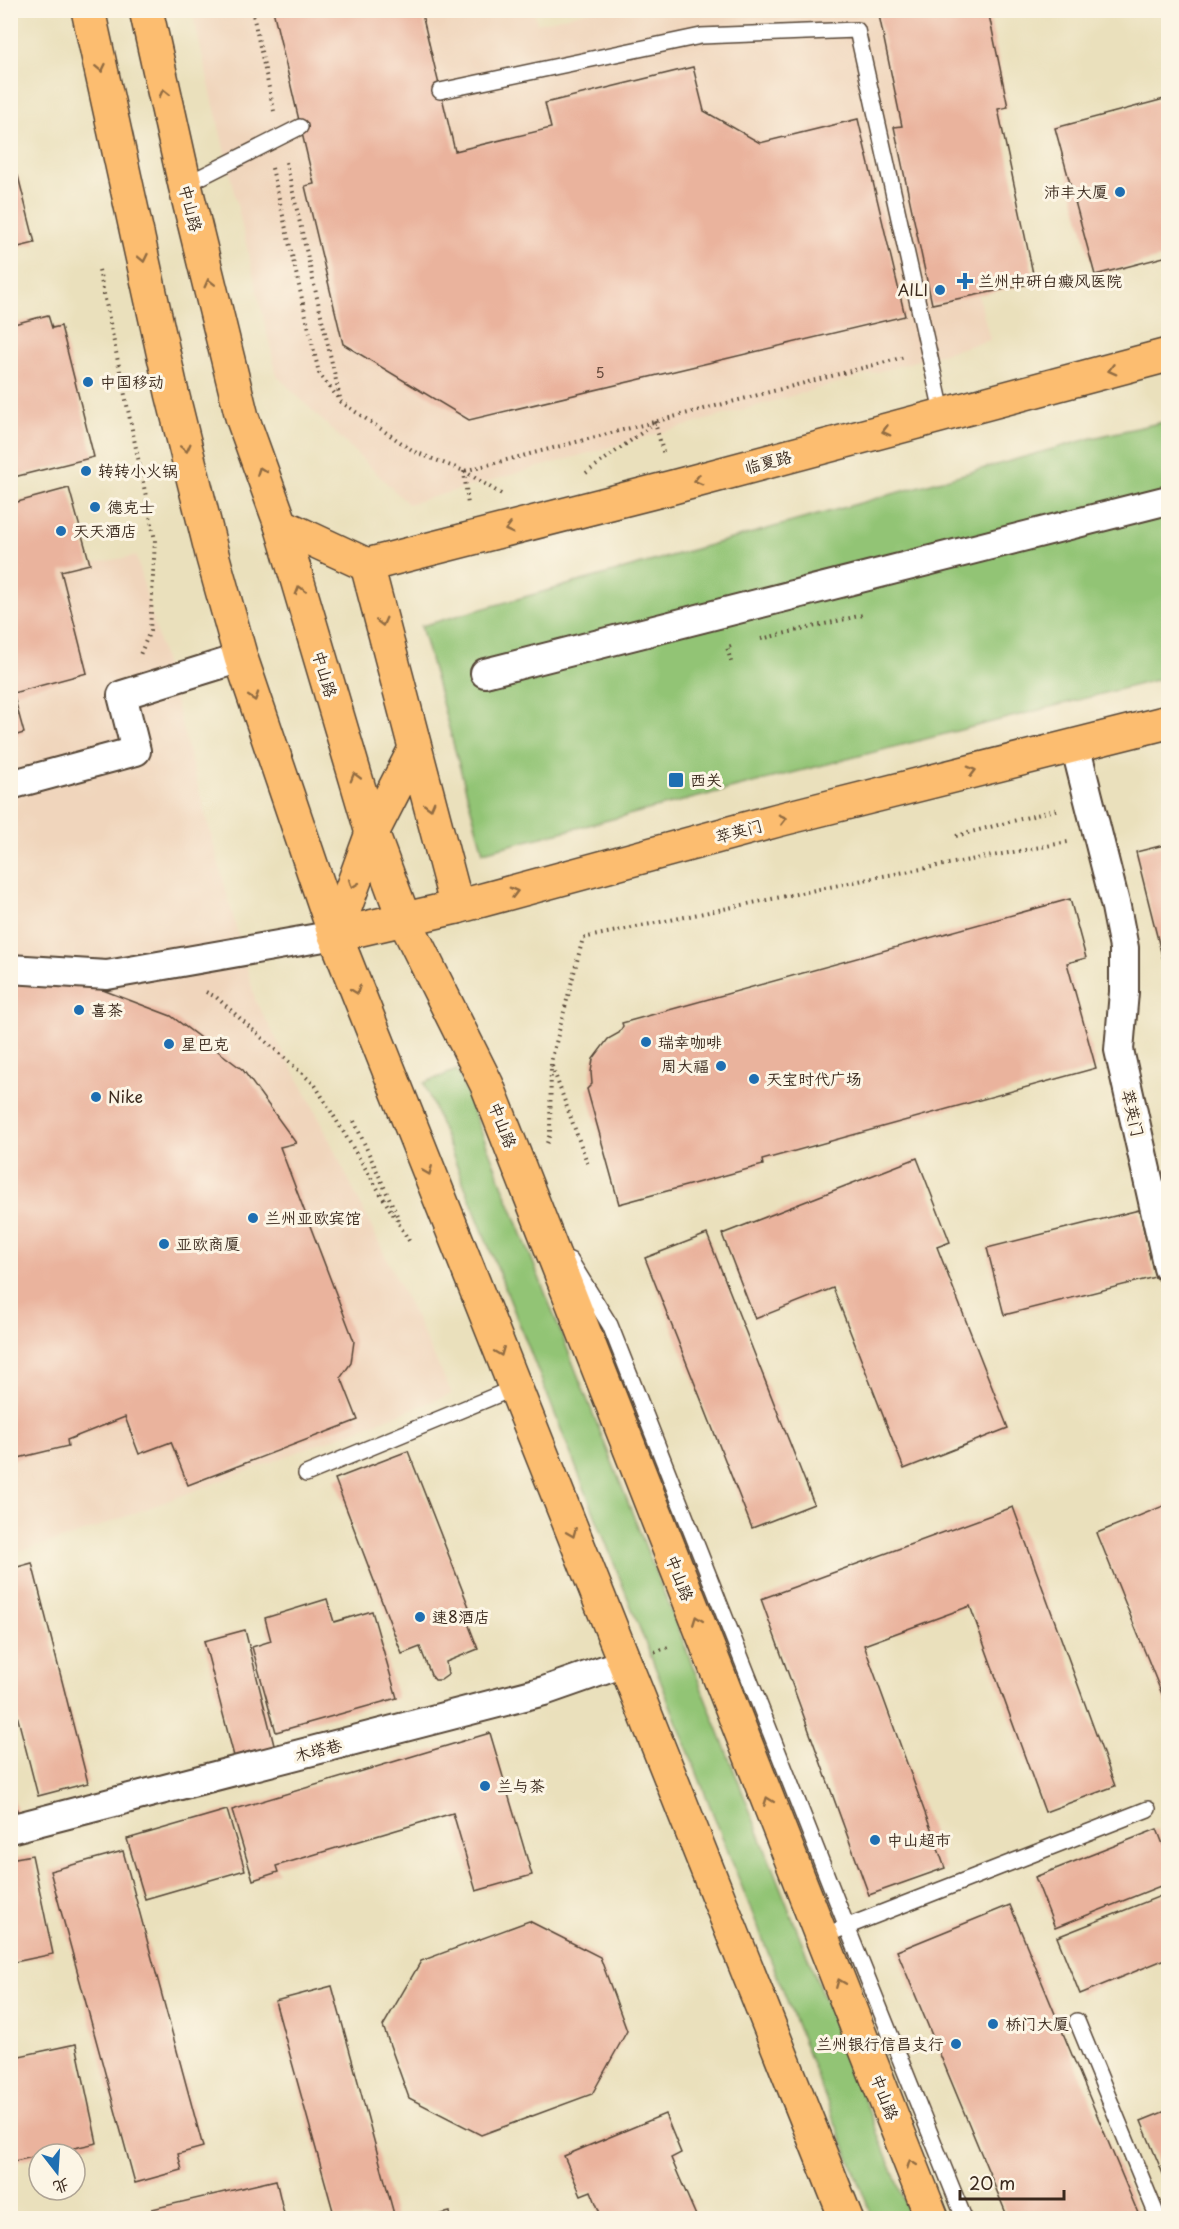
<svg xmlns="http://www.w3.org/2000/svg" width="1179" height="2229" viewBox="0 0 1179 2229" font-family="'Playpen Sans','LXGW WenKai TC',sans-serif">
	<rect width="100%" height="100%" fill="#fcf5e5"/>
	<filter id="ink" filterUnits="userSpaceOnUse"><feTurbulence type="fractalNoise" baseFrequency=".0167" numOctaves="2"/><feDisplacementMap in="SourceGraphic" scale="12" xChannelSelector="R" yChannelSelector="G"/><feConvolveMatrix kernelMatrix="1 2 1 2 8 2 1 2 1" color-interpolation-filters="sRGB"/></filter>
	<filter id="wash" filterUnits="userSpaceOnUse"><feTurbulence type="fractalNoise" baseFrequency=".008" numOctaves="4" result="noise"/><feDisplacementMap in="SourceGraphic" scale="24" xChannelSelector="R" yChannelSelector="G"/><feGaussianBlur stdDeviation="1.35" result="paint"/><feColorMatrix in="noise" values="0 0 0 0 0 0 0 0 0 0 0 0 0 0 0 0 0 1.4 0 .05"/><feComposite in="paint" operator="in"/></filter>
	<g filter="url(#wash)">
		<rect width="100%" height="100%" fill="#eae0bc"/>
		<g fill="#f0d5bc">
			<path d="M534 10 537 24 593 10 904 11 990 340 408 504 277 376 192 11Z"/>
			<path d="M136 556 256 1002 313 1106 452 1394 68 1538 11 1553V577Z"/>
		</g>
		<g fill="#92c475" stroke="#66774a" stroke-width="1.5">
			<path d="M1168 421V677L483 852 421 626 1092 438Z"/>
			<path d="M457 1070 911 2218H873L424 1083Z"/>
		</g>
		<g id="blocks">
			<g fill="#eab39d">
				<path d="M273 10H421L455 151 551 128 545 103 693 67 704 111 760 143 858 119 905 316 469 420 343 344 305 186 314 184Z"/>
				<path d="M900 10H988L1008 107 998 109 1035 283 932 304 894 127 902 126 879 15Z"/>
				<path d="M1168 98V256L1095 275 1055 128Z"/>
				<path d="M18 176 35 243 10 249V179Z"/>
				<path d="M48 315 52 328 61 326 94 457 10 478V325Z"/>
				<path d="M69 488 90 564 61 571 87 673 13 693 24 733 10 737V504Z"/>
				<path d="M1168 844V980L1136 852Z"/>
				<path d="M1070 899 1086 958 1067 963 1096 1068 762 1160 763 1165 619 1204 587 1089 592 1084 591 1072 593 1059 608 1039 619 1033 623 1026 622 1023Z"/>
				<path d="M10 979 87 984 171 1016 243 1070 296 1143 280 1147 354 1341 351 1363 341 1377 358 1420 188 1485 171 1442 139 1454 125 1417 67 1440 68 1446 10 1460Z"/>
				<path d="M917 1158 950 1242 937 1247 1008 1428 904 1469 833 1288 755 1319 722 1234Z"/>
				<path d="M1139 1210 1155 1277 1004 1315 987 1248Z"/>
				<path d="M707 1234 814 1504 752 1528 645 1258Z"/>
				<path d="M408 1451 469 1607 463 1610 478 1649 446 1662 448 1675 441 1680H435L431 1675 420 1647 402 1654 335 1479Z"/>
				<path d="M1168 1504V1709L1097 1533Z"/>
				<path d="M1013 1507 1115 1786 1045 1812 970 1606 864 1645 945 1868 869 1895 761 1599Z"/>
				<path d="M32 1563 88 1783 38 1796 10 1688V1569Z"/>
				<path d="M327 1599 334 1622 372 1611 397 1698 276 1732 252 1647 271 1641 265 1618Z"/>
				<path d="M245 1630 276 1753 236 1764 204 1641Z"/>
				<path d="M490 1733 532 1875 476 1891 453 1813 276 1866 278 1872 253 1880 232 1810Z"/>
				<path d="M10 1788 20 1820 10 1823Z"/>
				<path d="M227 1810 245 1870 145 1899 127 1839Z"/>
				<path d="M1157 1829 1168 1857V1883L1055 1928 1035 1877Z"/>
				<path d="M123 1851 203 2147 178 2154 182 2170 135 2183 50 1871Z"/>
				<path d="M32 1855 53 1954 10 1963V1859Z"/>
				<path d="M1168 1893V1958L1080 1994 1057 1937Z"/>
				<path d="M1010 1905 1089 2096 1140 2218H1008L897 1951Z"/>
				<path d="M529 1921 600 1957 627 2031 592 2094 481 2135 409 2098 383 2026 421 1961Z"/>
				<path d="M332 1986 395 2218H335L275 2001Z"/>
				<path d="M76 2044 97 2143 10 2162V2058Z"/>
				<path d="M1168 2110V2172L1163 2174 1141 2121Z"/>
				<path d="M665 2114 681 2153 671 2158 697 2218H602L591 2191 581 2195 564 2156Z"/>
				<path d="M276 2180 285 2218H154L152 2209Z"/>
				<path d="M450 2212 451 2218H425Z"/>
			</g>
		</g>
	</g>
	<g filter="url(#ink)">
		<use href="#blocks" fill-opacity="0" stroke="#554536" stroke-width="1.5"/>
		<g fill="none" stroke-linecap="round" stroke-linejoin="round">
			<g stroke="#554536" stroke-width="18">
				<g id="lane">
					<path d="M440 91 701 36 857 30 943 416"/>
					<path d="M185 185 300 127"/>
					<path d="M570 1260 610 1325 847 1927 964 2218"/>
					<path d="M306 1474 514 1388"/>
					<path d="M838 1930 1148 1809"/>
					<path d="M1077 2021 1158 2218"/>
				</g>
			</g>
			<g stroke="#554536" stroke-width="32">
				<g id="street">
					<path d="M485 673 1168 500"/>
					<path d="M1075 745 1116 907 1124 948V992L1119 1050 1168 1268"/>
					<path d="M10 785 136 751 122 695 241 658"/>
					<path d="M10 969 107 975 335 935"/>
					<path d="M10 1829 544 1691 624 1663"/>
				</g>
			</g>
			<g stroke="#554536" stroke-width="36">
				<g id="primary">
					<path d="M88 10 172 393 213 558 241 658 335 935 846 2218"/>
					<path d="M146 10 185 185 242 417 281 525 372 833 404 919 487 1085 932 2218"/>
					<path d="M281 525 367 565"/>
					<path d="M367 565 673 487 1168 355"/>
					<path d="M367 565 457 907"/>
					<path d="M335 935 457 907 778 820 1168 722"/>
					<path d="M335 935 372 833 415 749"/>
				</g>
			</g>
			<g stroke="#554536" stroke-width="4" stroke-dasharray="1.5 4.5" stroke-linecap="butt">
				<path d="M252 10 274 111"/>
				<path d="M286 162 340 398"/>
				<path d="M272 168 319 373 341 402 415 452 464 471 905 357"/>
				<path d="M99 270 155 540 150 631 139 657"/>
				<path d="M464 471 501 494"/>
				<path d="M464 471 468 505"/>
				<path d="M586 473 655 423 664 455"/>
				<path d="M761 639 863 615"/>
				<path d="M731 646 727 647 731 662"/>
				<path d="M956 836 1059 809"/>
				<path d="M206 992 216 997 315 1085 411 1244"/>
				<path d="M552 1066 588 1165"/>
				<path d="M354 1121 401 1224"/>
				<path d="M547 1143 550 1134 551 1062 583 938 878 877 1068 842"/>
				<path d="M655 1652 671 1646"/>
			</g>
			<use href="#lane" stroke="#fff" stroke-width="15"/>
			<use href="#street" stroke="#fff" stroke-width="28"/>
			<use href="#primary" stroke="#fcbd6f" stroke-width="33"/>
		</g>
		<defs><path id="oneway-chevron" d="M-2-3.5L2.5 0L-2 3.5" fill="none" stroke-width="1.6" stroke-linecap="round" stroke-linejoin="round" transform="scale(1.5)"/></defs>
		<g stroke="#926c42">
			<use href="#oneway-chevron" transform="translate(101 68) rotate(78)"/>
			<use href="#oneway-chevron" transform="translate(164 93) rotate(-103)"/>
			<use href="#oneway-chevron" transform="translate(143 258) rotate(78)"/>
			<use href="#oneway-chevron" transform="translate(209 283) rotate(-104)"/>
			<use href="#oneway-chevron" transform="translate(1112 370) rotate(165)"/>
			<use href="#oneway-chevron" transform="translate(886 431) rotate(165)"/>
			<use href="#oneway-chevron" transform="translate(186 448) rotate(76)"/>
			<use href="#oneway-chevron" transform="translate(261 471) rotate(-110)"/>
			<use href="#oneway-chevron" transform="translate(698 480) rotate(165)"/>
			<use href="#oneway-chevron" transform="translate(509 529) rotate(166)"/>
			<use href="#oneway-chevron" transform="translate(300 590) rotate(-106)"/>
			<use href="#oneway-chevron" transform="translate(382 622) rotate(76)"/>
			<use href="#oneway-chevron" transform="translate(254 697) rotate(72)"/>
			<use href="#oneway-chevron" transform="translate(972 771) rotate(-14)"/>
			<use href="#oneway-chevron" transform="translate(355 777) rotate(-106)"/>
			<use href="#oneway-chevron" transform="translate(430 806) rotate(75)"/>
			<use href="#oneway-chevron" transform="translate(783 819) rotate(-14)"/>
			<use href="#oneway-chevron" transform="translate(353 884) rotate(110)"/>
			<use href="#oneway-chevron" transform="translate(514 892) rotate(-15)"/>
			<use href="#oneway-chevron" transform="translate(356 990) rotate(69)"/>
			<use href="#oneway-chevron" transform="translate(428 1171) rotate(68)"/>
			<use href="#oneway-chevron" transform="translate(500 1352) rotate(68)"/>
			<use href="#oneway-chevron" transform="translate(572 1533) rotate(68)"/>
			<use href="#oneway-chevron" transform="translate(697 1620) rotate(-111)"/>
			<use href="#oneway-chevron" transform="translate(768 1801) rotate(-111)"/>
			<use href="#oneway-chevron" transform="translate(840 1983) rotate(-112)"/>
			<use href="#oneway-chevron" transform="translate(911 2164) rotate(-111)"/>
		</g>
	</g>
	<g fill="#1f6fb2" stroke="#fcf5e5" stroke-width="2">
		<circle cx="1120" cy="192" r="6"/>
		<path d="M962 272h6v6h6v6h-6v6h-6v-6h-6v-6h6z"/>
		<circle cx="940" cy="290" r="6"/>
		<circle cx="88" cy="382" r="6"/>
		<circle cx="86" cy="471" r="6"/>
		<circle cx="95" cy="507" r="6"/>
		<circle cx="61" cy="531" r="6"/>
		<rect x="668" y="772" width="16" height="16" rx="3"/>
		<circle cx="79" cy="1010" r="6"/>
		<circle cx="646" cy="1042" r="6"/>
		<circle cx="169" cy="1044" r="6"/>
		<circle cx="721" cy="1066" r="6"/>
		<circle cx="754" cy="1079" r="6"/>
		<circle cx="96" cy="1097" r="6"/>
		<circle cx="253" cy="1218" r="6"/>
		<circle cx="164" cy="1244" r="6"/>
		<circle cx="420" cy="1617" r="6"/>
		<circle cx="485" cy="1786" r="6"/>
		<circle cx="875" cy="1840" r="6"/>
		<circle cx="993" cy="2024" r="6"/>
		<circle cx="956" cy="2044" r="6"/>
	</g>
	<g text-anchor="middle" stroke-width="6" stroke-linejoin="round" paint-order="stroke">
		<g font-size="14" fill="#674c3e">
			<text x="600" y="378">5</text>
		</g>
		<g font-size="16" fill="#3b2a1e" stroke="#fcf5e5" text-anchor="start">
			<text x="1108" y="198" text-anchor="end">沛丰大厦</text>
			<text x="978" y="287">兰州中研白癜风医院</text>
			<text x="928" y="296" text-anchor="end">AILI</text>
			<text x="100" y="388">中国移动</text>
			<text x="98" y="477">转转小火锅</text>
			<text x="107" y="513">德克士</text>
			<text x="73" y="537">天天酒店</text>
			<text x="690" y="786">西关</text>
			<text x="91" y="1016">喜茶</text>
			<text x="658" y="1048">瑞幸咖啡</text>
			<text x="181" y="1050">星巴克</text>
			<text x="709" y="1072" text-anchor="end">周大福</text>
			<text x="766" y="1085">天宝时代广场</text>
			<text x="108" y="1103">Nike</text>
			<text x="265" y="1224">兰州亚欧宾馆</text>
			<text x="176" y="1250">亚欧商厦</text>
			<text x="432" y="1623">速8酒店</text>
			<text x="497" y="1792">兰与茶</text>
			<text x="887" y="1846">中山超市</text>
			<text x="1005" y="2030">桥门大厦</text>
			<text x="944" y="2050" text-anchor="end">兰州银行信昌支行</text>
		</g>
		<g font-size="16" fill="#3b2a1e" stroke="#fcf5e5">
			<text transform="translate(191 208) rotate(76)" y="6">中山路</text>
			<text transform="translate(768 462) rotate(-15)" y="6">临夏路</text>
			<text transform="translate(325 674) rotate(74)" y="6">中山路</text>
			<text transform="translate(739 831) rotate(-15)" y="6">萃英门</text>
			<text transform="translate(1133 1113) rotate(77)" y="6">萃英门</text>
			<text transform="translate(503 1125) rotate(69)" y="6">中山路</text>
			<text transform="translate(680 1578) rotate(69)" y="6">中山路</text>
			<text transform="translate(318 1750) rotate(-14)" y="6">木塔巷</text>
			<text transform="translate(885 2097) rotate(69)" y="6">中山路</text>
		</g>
	</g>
	<rect width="1179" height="2229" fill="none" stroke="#fcf5e5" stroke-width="36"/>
	<g transform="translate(57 2172) rotate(163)"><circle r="28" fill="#fcf5e5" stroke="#afa495" stroke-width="1.5"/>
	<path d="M0-4.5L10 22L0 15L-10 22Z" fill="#1f6fb2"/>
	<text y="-9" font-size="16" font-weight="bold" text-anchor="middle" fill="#3b2a1e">北</text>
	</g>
	<path d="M960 2190v9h104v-9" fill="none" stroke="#3b2a1e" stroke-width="3"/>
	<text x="969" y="2190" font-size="18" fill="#3b2a1e" stroke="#fcf5e5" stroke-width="4.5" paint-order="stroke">20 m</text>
</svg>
